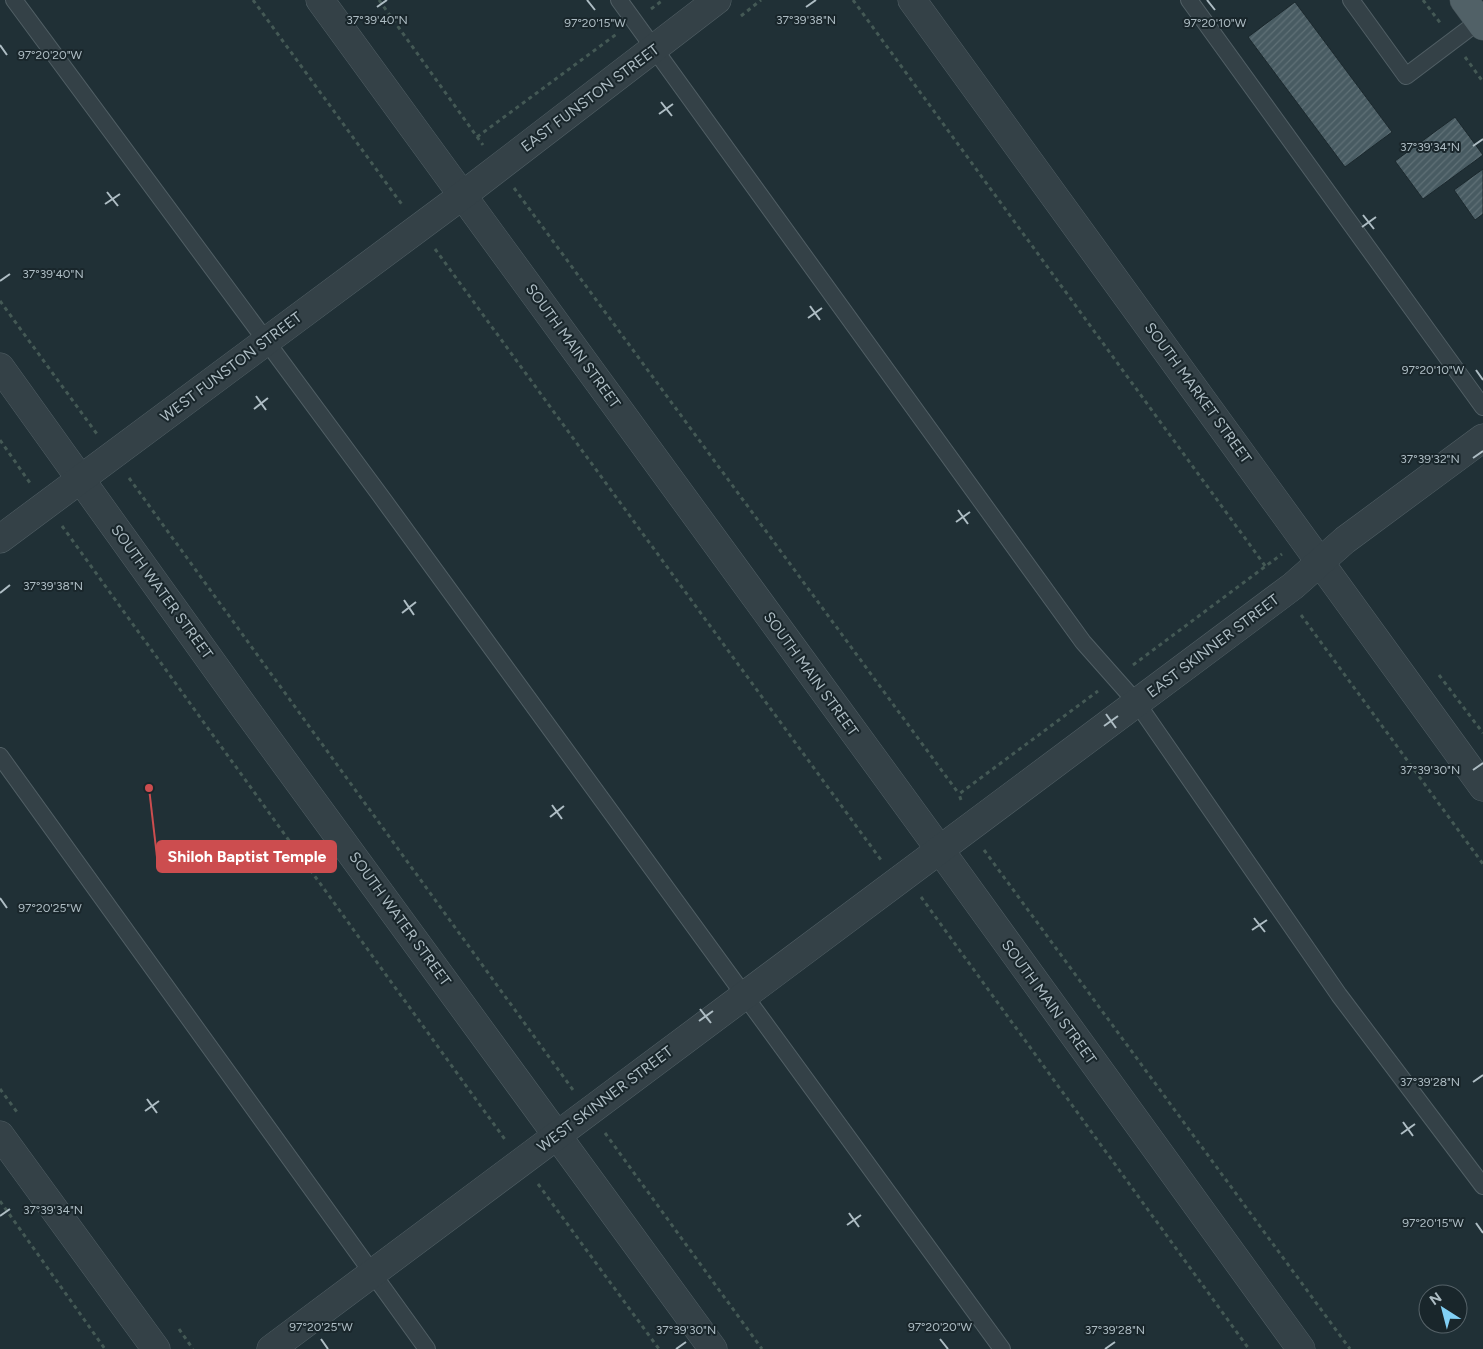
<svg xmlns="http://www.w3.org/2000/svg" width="1483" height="1349" viewBox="0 0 1483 1349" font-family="Figtree,sans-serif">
	<defs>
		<pattern id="building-hatch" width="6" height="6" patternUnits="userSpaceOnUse" patternTransform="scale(1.25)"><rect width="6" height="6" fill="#485b62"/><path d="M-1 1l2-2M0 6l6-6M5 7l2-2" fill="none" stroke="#607177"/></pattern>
	</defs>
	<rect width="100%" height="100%" fill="#203036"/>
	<g fill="url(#building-hatch)" stroke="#1b282d">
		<path d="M1295 2 1392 132 1345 167 1248 37Z"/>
		<path d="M1455 117 1483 155 1423 199 1395 161Z"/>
		<path d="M1483 169V214L1475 220 1454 190Z"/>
	</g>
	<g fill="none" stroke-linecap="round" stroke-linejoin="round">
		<g stroke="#515f65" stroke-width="18">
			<g id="service">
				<path d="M14 0 380 495 1002 1349"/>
				<path d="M619 0 1083 642 1137 703 1339 995 1483 1186"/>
				<path d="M1189 0 1483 407"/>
				<path d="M1351 0 1406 76 1479 21"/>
				<path d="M0 756 427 1349"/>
			</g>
		</g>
		<g stroke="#515f65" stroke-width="29">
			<g id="minor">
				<path d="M320 0 940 850 1301 1349"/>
				<path d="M912 0 1483 787"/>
				<path d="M0 367 244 707 713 1349"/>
				<path d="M0 539 463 195 717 0"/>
				<path d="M0 1135 156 1349"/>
				<path d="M271 1349 1293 586 1345 540 1483 438"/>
			</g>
		</g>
		<g stroke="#404d53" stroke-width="29">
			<path id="primary" d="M1464 0 1483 26"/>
		</g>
		<g stroke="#445955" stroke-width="3" stroke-dasharray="4 4" stroke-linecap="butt">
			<path d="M253 0 403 206"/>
			<path d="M379 0 483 145"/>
			<path d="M853 0 1266 567"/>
			<path d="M1423 0 1441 24"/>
			<path d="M651 9 663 0"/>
			<path d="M741 16 761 0"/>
			<path d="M1465 57 1483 82"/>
			<path d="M477 137 618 33"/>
			<path d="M514 188 959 794"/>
			<path d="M435 249 881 860"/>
			<path d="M0 301 97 434"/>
			<path d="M0 440 30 483"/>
			<path d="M129 478 573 1090"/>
			<path d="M62 526 506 1141"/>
			<path d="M1301 615 1483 864"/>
			<path d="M1133 665 1282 554"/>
			<path d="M1439 675 1483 733"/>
			<path d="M961 800 959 794 1098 691"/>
			<path d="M984 850 1350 1349"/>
			<path d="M921 897 1249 1349"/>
			<path d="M0 1089 17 1112"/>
			<path d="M605 1133 762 1349"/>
			<path d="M538 1184 659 1349"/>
			<path d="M0 1201 105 1349"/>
			<path d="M179 1329 193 1349"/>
		</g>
		<use href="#service" stroke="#344147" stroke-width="16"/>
		<use href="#minor" stroke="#344147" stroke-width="28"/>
		<use href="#primary" stroke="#516167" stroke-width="28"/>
	</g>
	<path fill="none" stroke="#aebdc4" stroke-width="2" d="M587 0 595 10M1207 0 1215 10M377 7 387 0M806 7 816 0M0 45 7 55M661 102 672 116M659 114 673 104M1473 146 1483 139M107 192 118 206M105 204 120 194M1363 215 1374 229M1362 227 1376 217M0 281 10 274M810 306 820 320M808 318 822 308M1476 370 1483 380M256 396 266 410M254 409 268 398M1473 458 1483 451M958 510 968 524M956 522 970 512M0 593 10 585M404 600 414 615M402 613 416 602M1106 714 1116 728M1104 726 1118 716M1473 770 1483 763M552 805 562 819M550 817 564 806M0 898 7 908M1254 918 1265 932M1252 930 1267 920M700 1009 711 1023M699 1021 713 1011M1473 1082 1483 1075M147 1099 157 1113M145 1111 159 1101M1403 1122 1413 1136M1401 1134 1415 1124M849 1213 859 1227M0 1216 10 1209M1476 1223 1483 1233M847 1225 861 1215M321 1339 328 1349M940 1339 948 1349M676 1349 686 1342M1105 1349 1115 1342"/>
	<g text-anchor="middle" stroke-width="4" stroke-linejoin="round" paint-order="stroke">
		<g font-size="15" fill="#aebdc4" stroke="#19262b">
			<text transform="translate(590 98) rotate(-37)" y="5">EAST FUNSTON STREET</text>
			<text transform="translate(573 346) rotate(54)" y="5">SOUTH MAIN STREET</text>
			<text transform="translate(231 367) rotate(-37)" y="5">WEST FUNSTON STREET</text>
			<text transform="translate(1198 393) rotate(54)" y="5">SOUTH MARKET STREET</text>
			<text transform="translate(162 592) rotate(54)" y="5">SOUTH WATER STREET</text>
			<text transform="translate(1213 646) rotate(-37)" y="5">EAST SKINNER STREET</text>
			<text transform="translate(811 674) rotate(54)" y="5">SOUTH MAIN STREET</text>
			<text transform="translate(400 919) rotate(54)" y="5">SOUTH WATER STREET</text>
			<text transform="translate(1049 1002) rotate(54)" y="5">SOUTH MAIN STREET</text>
			<text transform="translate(605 1099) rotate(-37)" y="5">WEST SKINNER STREET</text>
		</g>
	</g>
	<g font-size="12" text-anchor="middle" fill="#aebdc4" stroke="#19262b" stroke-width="4" stroke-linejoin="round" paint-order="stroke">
		<text x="377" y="24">37°39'40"N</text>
		<text x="806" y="24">37°39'38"N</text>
		<text x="595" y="27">97°20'15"W</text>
		<text x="1215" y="27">97°20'10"W</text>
		<text x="50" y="59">97°20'20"W</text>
		<text x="1430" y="151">37°39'34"N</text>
		<text x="53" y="278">37°39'40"N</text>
		<text x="1433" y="374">97°20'10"W</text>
		<text x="1430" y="463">37°39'32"N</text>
		<text x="53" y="590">37°39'38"N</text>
		<text x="1430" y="774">37°39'30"N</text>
		<text x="50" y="912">97°20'25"W</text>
		<text x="1430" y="1086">37°39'28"N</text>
		<text x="53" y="1214">37°39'34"N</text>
		<text x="1433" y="1227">97°20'15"W</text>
		<text x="321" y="1331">97°20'25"W</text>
		<text x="940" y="1331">97°20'20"W</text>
		<text x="686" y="1334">37°39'30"N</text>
		<text x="1115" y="1334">37°39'28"N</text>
	</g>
	<path fill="none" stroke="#cc4d4f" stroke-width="2" d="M149 788L157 857"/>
	<circle fill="#cc4d4f" stroke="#19262b" stroke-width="2" cx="149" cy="788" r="5"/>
	<rect fill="#cc4d4f" stroke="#cc4d4f" stroke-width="2" x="157" y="841" width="179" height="31" rx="5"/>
	<g font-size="16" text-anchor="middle" font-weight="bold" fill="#fff">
		<text x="247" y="862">Shiloh Baptist Temple</text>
	</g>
	<g transform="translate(1443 1309) rotate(324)"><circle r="24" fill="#19262b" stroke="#556268"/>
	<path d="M0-4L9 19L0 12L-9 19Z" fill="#82d0f5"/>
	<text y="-8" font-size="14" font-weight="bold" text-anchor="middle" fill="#aebdc4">N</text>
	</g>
</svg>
